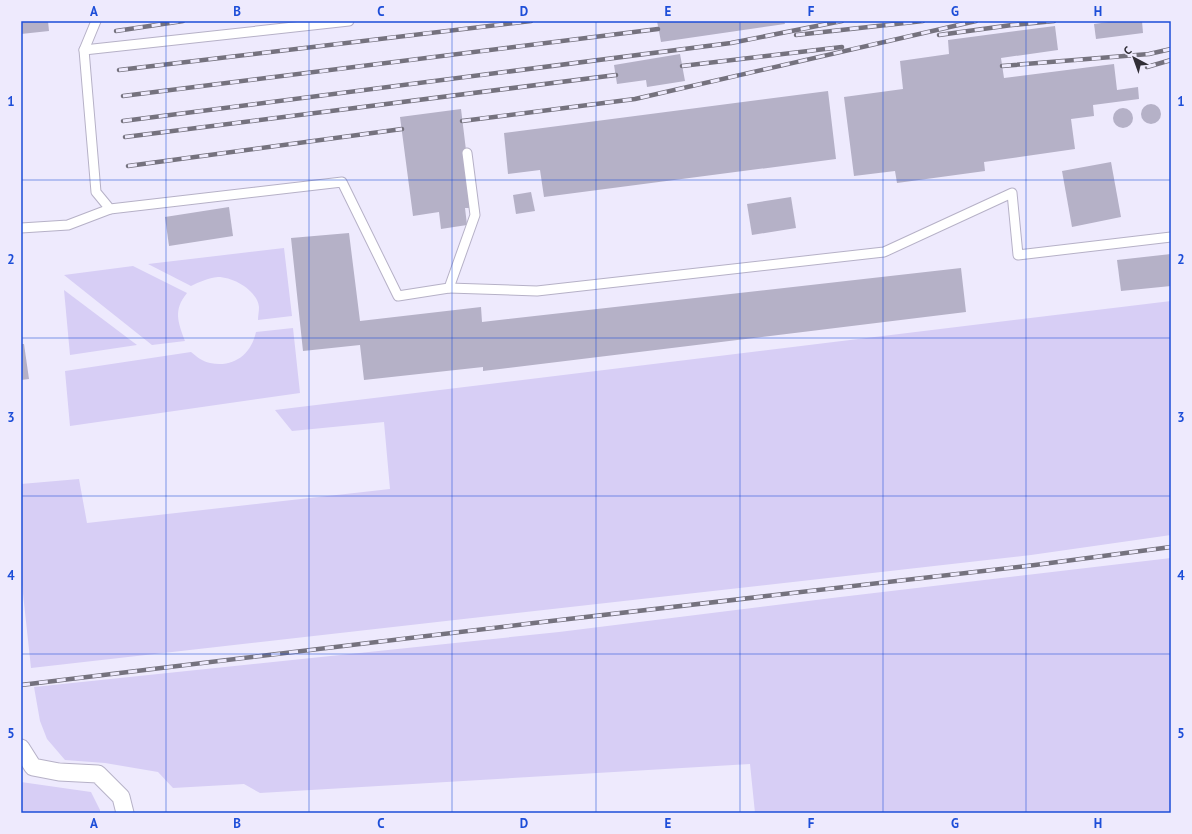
<svg xmlns="http://www.w3.org/2000/svg" width="1192" height="834" viewBox="0 0 1192 834" font-family="'PT Sans',sans-serif">
	<rect width="100%" height="100%" fill="#eeeafd"/>
	<g fill="#d7cef5">
		<path d="M284 248 292 316 258 320C258 316 259 311 259 307 257 290 233 277 218 277 208 278 199 282 191 286L148 264Z"/>
		<path d="M133 266 187 293C173 310 178 322 185 341L152 345 64 275Z"/>
		<path d="M64 290 137 345 70 355Z"/>
		<path d="M1171 301V535L1031 555 31 668 21 575V484L79 479 87 523 390 489 384 422 292 431 275 410Z"/>
		<path d="M293 328 300 393 70 426 65 371 191 352C197 357 202 361 210 363 233 368 251 355 256 332Z"/>
		<path d="M1171 558V813H755L750 764 260 793 244 784 173 788 158 772 105 763 65 760 47 739 40 721 34 687 559 632 832 598Z"/>
		<path d="M21 782 91 792 100 810V813H21Z"/>
	</g>
	<g fill="#b5b1c7">
		<path d="M21 21H48L49 31 21 34Z"/>
		<path d="M657 21H784L785 24 661 42Z"/>
		<path d="M1116 21H1142L1143 33 1096 39 1094 24Z"/>
		<path d="M1055 26 1058 50 1001 58 1004 78 1114 64 1117 90 1138 87 1139 99 1093 105 1094 116 1071 119 1075 149 984 162 985 171 897 183 895 171 854 176 844 97 903 89 900 61 949 54 948 40Z"/>
		<path d="M680 54 685 81 647 87 646 80 617 84 614 65Z"/>
		<path d="M828 91 836 159 544 197 540 170 508 174 504 133Z"/>
		<circle cx="1151" cy="114" r="10"/>
		<circle cx="1123" cy="118" r="10"/>
		<path d="M461 109 473 208H465L467 225 441 229 439 212 413 216 400 117Z"/>
		<path d="M1111 162 1121 217 1072 227 1062 171Z"/>
		<path d="M531 192 535 211 516 214 513 195Z"/>
		<path d="M791 197 796 228 752 235 747 204Z"/>
		<path d="M229 207 233 236 169 246 165 217Z"/>
		<path d="M349 233 360 321 481 307 482 322 961 268 966 312 483 371V367L364 380 360 345 303 351 291 238Z"/>
		<path d="M1171 254V286L1121 291 1117 260Z"/>
		<path d="M21 344H24L29 379 21 380Z"/>
	</g>
	<g fill="none" stroke-linecap="round" stroke-linejoin="round">
		<g stroke="#b6b1c7" stroke-width="11">
			<g id="lane">
				<path d="M96 21 84 50 96 192 110 209 342 182 398 296 449 288 475 215 467 153"/>
				<path d="M84 50 349 21"/>
				<path d="M21 228 68 225 110 209"/>
				<path d="M449 288 537 291 884 252 1012 193 1018 255 1171 237"/>
			</g>
		</g>
		<g stroke="#b6b1c7" stroke-width="19">
			<path id="street" d="M21 748 33 767 59 772 98 774 121 797 125 813"/>
		</g>
		<use href="#lane" stroke="#fff" stroke-width="9"/>
		<use href="#street" stroke="#fff" stroke-width="17"/>
		<g stroke="#75727e" stroke-width="4.5">
			<g id="rail">
				<path d="M116 31 183 21"/>
				<path d="M796 35 923 21"/>
				<path d="M939 35 1012 25 1054 21"/>
				<path d="M682 66 842 47"/>
				<path d="M1002 66 1149 54 1171 49"/>
				<path d="M1147 67 1171 60"/>
				<path d="M119 70 531 21"/>
				<path d="M123 96 658 29"/>
				<path d="M123 121 731 43 842 21"/>
				<path d="M462 121 635 99 976 21"/>
				<path d="M125 137 616 75"/>
				<path d="M128 166 402 129"/>
				<path d="M21 685 534 623 1035 565 1171 547"/>
			</g>
		</g>
		<use href="#rail" stroke="#eeeafd" stroke-width="3" stroke-dasharray="9" stroke-linecap="butt"/>
	</g>
	<path fill="none" stroke="#1d4ed8" stroke-width="1" stroke-opacity="0.55" d="M166 21V813M309 21V813M452 21V813M596 21V813M740 21V813M883 21V813M1026 21V813M21 180H1171M21 338H1171M21 496H1171M21 654H1171"/>
	<rect width="1192" height="834" fill="none" stroke="#eeeafd" stroke-width="44"/>
	<g transform="translate(1134 58) rotate(319)" stroke="#eeeafd" stroke-width="3" paint-order="stroke">
	<path d="M0-3L7 15L0 10L-7 15Z" fill="#302e36"/>
	<text y="-6" font-size="11" font-weight="bold" text-anchor="middle" fill="#302e36">С</text>
	</g>
	<rect x="22" y="22" width="1148" height="790" fill="none" stroke="#1d4ed8" stroke-width="1.5"/>
	<g font-size="13" text-anchor="middle" font-weight="bold" fill="#1d4ed8">
		<text x="94" y="16">A</text>
		<text x="237" y="16">B</text>
		<text x="381" y="16">C</text>
		<text x="524" y="16">D</text>
		<text x="668" y="16">E</text>
		<text x="811" y="16">F</text>
		<text x="955" y="16">G</text>
		<text x="1098" y="16">H</text>
		<text x="11" y="106">1</text>
		<text x="1181" y="106">1</text>
		<text x="11" y="264">2</text>
		<text x="1181" y="264">2</text>
		<text x="11" y="422">3</text>
		<text x="1181" y="422">3</text>
		<text x="11" y="580">4</text>
		<text x="1181" y="580">4</text>
		<text x="11" y="738">5</text>
		<text x="1181" y="738">5</text>
		<text x="94" y="828">A</text>
		<text x="237" y="828">B</text>
		<text x="381" y="828">C</text>
		<text x="524" y="828">D</text>
		<text x="668" y="828">E</text>
		<text x="811" y="828">F</text>
		<text x="955" y="828">G</text>
		<text x="1098" y="828">H</text>
	</g>
</svg>
